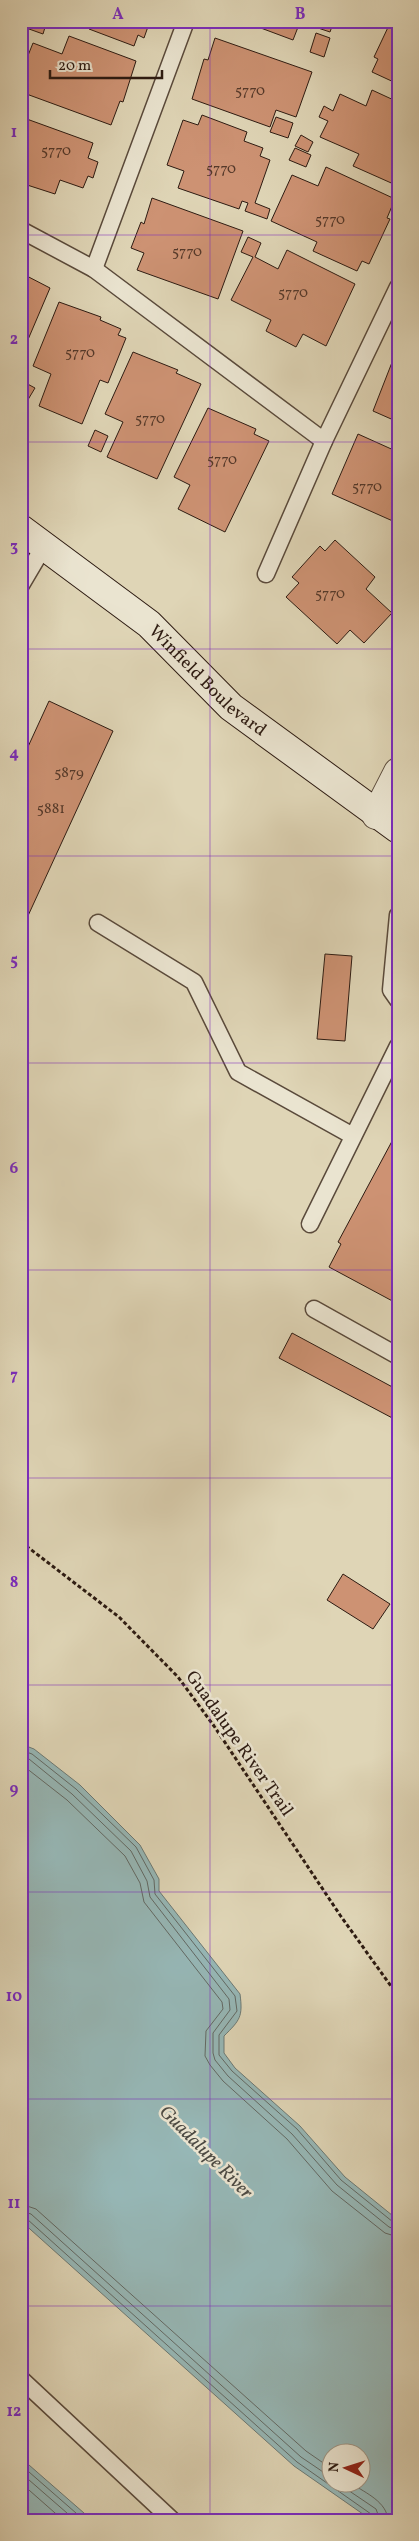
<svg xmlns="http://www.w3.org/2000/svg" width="419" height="2541" viewBox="0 0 419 2541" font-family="Vollkorn,serif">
	<rect width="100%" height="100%" fill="#dfd5b6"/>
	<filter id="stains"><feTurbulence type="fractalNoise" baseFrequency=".004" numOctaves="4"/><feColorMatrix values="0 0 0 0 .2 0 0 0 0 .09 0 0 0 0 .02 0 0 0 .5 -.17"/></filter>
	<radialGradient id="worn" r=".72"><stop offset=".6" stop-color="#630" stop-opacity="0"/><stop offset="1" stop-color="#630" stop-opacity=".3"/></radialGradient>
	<g fill="#96b7b6" stroke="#6c7974" fill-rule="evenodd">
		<path d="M21 1744 34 1749 80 1785 140 1845 159 1879V1891L240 1994C243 2017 240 2020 224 2036V2053L235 2068 300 2126 345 2177 398 2220V2520L370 2519 294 2466 21 2221ZM332 2454H362V2484H332Z"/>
		<path d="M21 2458 92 2520H21Z"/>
	</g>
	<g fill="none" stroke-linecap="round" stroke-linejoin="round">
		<g stroke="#626964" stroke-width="1">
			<path d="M21 1750 32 1754 76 1789 136 1847 154 1880 155 1894 235 1996 237 2011 219 2035V2055L232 2071 297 2129 341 2180 393 2222 398 2223"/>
			<path d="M21 1756 29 1759 72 1794 131 1851 147 1881 150 1897 229 1999 230 2010 213 2033V2053L215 2060 228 2076 292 2134 337 2185 389 2227 398 2230"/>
			<path d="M21 1764 67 1800 125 1856 140 1883 144 1902 222 2002 223 2009 206 2031 205 2056 210 2065 223 2081 287 2139 332 2191 385 2233 398 2237"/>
			<path d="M21 2204 36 2209 306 2451 332 2469"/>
			<path d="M21 2211 31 2214 301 2457 332 2478"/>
			<path d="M21 2217 27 2219 297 2462 371 2514 374 2520"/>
			<path d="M21 2465 84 2520"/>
			<path d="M21 2473 75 2520"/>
			<path d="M21 2483 63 2520"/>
			<path d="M339 2484 376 2509 380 2520"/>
			<path d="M352 2484C366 2493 387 2502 388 2520"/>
		</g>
	</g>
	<g fill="#cd9273" stroke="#2d1b12">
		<path d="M31 21 46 24 43 34 29 29Z"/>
		<path d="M92 21H150L144 38 138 35 134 46 89 29Z"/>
		<path d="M242 21H334L330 32 300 22 293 40Z"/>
		<path d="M391 21 398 22V84L372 72 378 59 374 57Z"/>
		<path d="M316 33 330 38 324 57 310 52Z"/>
		<path d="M69 36 136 61 123 102 120 101 111 125 21 92V73L33 43 62 54Z"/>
		<path d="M215 38 312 72 296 117 276 110 270 127 192 99 204 59 208 60Z"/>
		<path d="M372 90 398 102V186L353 166 359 154 320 137 328 121 319 117 324 106 333 111 340 94 366 106Z"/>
		<path d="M202 115 247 132 244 141 263 148 260 156 270 160 255 203 270 209 267 219 245 211 248 203 242 201 239 209 178 188 184 171 167 165 183 120 198 125Z"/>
		<path d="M276 117 293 123 288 138 270 132Z"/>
		<path d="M24 118 93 143 88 158 98 162 93 178 88 176 83 188 60 180 55 194 21 183V126Z"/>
		<path d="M301 135 313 142 308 152 295 146Z"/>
		<path d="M295 148 311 155 306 167 289 160Z"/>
		<path d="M326 167 395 199 387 218 390 219 369 264 362 261 357 271 313 251 317 242 271 221 292 175 318 186Z"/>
		<path d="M152 198 243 231 218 299 137 270 144 253 131 248 141 222 144 224Z"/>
		<path d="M248 237 261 243 255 257 278 269 287 250 355 284 326 346 303 334 296 347 266 331 271 320 231 300 253 257 241 252Z"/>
		<path d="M21 273 50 288 21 356Z"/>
		<path d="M59 302 101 317 100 320 121 329 118 335 126 338 108 383 100 380 82 424 39 406 51 374 33 366Z"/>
		<path d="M398 347V422L373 411Z"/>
		<path d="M133 352 178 370 176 373 201 384 157 479 107 457 123 422 105 414Z"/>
		<path d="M22 381 35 388 26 403 21 400Z"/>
		<path d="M208 408 256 429 254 434 269 441 225 532 178 509 190 485 174 477Z"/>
		<path d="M95 430 108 436 101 452 88 446Z"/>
		<path d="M358 434 398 452V516L395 522 332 494Z"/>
		<path d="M335 540 375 577 366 589 392 613 364 643 350 630 337 644 286 597 299 583 292 577 320 546 325 551Z"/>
		<path d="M49 701 113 731 21 931V762Z"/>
		<path d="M325 954 352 956 345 1041 317 1039Z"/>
		<path d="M398 1130V1304L329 1267 341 1244 338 1242Z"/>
		<path d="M292 1333 398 1390V1421L279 1358Z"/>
		<path d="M343 1574 390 1604 373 1629 327 1600Z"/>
	</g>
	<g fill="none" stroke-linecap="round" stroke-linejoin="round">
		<g stroke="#5a4a3b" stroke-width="19">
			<g id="lane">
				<path d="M21 230 94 269 324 441"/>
				<path d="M94 269 186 21"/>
				<path d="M266 574 324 441 398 287"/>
				<path d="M21 585 44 546"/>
				<path d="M398 915 391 990 398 1000"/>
				<path d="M98 923 194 982 238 1072 353 1136"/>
				<path d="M310 1224 398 1046"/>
				<path d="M314 1309 398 1356"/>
				<path d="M21 2379 172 2520"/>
			</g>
		</g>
		<g stroke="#5a4a3b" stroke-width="30">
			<path id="street" d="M376 815 398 772"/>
		</g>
		<g stroke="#2d1b12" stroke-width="30">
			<g id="secondary">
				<path id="s1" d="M21 529 149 624 231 707 398 829"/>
			</g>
		</g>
		<path stroke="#2d1b12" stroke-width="3" stroke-dasharray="4 2.5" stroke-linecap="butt" d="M21 1542 119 1617 178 1677 214 1726 340 1915 398 1996"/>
		<use href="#lane" stroke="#eae4d0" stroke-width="16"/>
		<use href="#street" stroke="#eae4d0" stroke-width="28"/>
		<use href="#secondary" stroke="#eae4d0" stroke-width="28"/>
	</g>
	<path fill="none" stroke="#7b2cbf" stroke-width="1" stroke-opacity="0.55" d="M210 21V2520M21 235H398M21 442H398M21 649H398M21 856H398M21 1063H398M21 1270H398M21 1478H398M21 1685H398M21 1892H398M21 2099H398M21 2306H398"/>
	<g text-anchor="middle" stroke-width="5" stroke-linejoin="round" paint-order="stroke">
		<g font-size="15" fill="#55392a">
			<text x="250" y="95">5770</text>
			<text x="56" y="155">5770</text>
			<text x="221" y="173">5770</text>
			<text x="330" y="224">5770</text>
			<text x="187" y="256">5770</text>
			<text x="293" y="297">5770</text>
			<text x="80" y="357">5770</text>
			<text x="150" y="423">5770</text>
			<text x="222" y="464">5770</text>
			<text x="367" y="491">5770</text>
			<text x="330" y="598">5770</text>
			<text x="69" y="777">5879</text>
			<text x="51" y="813">5881</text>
		</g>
		<g font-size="18" fill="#2d1b12" stroke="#eae4d0">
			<text dy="6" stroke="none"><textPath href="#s1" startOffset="241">Winfield Boulevard</textPath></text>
			<text transform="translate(240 1743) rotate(55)" y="6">Guadalupe River Trail</text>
		</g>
		<g font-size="19" font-style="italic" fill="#4c4a43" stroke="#eae4d0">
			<text transform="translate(207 2151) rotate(45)" y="7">Guadalupe River</text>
		</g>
	</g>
	<rect width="419" height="2541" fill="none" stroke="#dfd5b6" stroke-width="55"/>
	<g transform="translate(346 2468) rotate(274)"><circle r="24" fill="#eae4d0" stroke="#9e9484"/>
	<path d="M0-4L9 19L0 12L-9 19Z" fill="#8f2418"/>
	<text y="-8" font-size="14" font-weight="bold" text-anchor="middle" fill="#2d1b12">N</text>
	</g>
	<path d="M50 70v8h112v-8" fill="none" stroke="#2d1b12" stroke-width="2.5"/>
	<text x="58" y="70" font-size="15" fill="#2d1b12" stroke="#eae4d0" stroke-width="4" paint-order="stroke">20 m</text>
	<rect x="28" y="28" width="364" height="2486" fill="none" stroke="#7b2cbf" stroke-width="2"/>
	<g font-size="16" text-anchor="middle" font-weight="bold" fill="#7b2cbf">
		<text x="118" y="19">A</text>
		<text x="300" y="19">B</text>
		<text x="14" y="137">1</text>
		<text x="14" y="344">2</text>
		<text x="14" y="551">3</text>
		<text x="14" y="758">4</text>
		<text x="14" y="965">5</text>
		<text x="14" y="1173">6</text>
		<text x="14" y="1380">7</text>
		<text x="14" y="1587">8</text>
		<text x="14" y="1794">9</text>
		<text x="14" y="2001">10</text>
		<text x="14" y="2208">11</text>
		<text x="14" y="2416">12</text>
	</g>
	<rect width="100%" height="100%" filter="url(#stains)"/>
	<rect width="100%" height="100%" fill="url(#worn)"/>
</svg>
